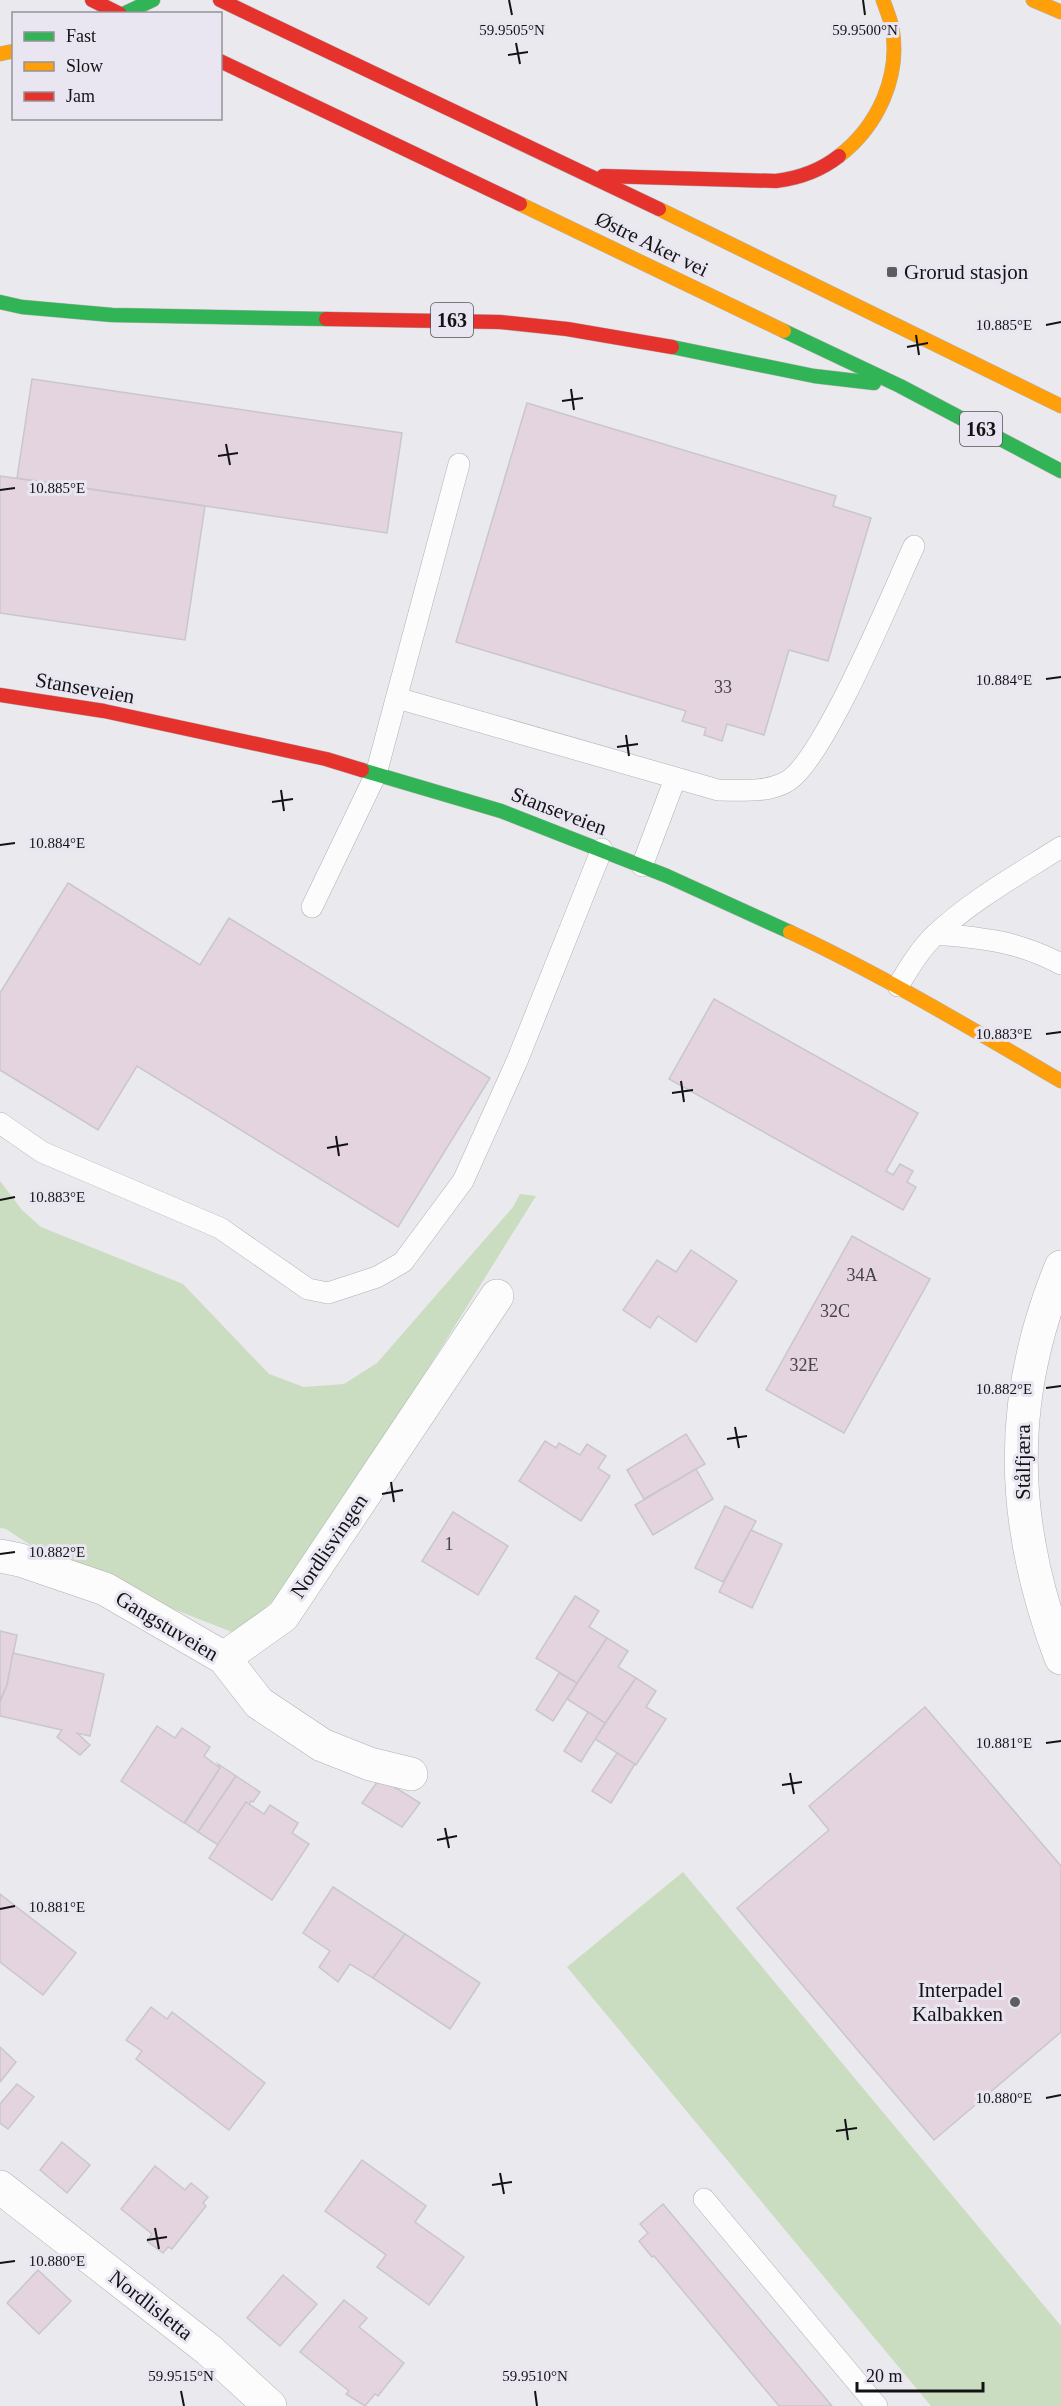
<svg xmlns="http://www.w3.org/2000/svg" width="1061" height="2406" viewBox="0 0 1061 2406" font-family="Georgia,serif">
	<rect width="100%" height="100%" fill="#eae9ee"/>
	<g fill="#cbddc1">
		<path d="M0 1181 22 1210 41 1227 183 1284 269 1374 304 1387 344 1384 377 1363 513 1207 520 1194 536 1196 336 1516 282 1593 253 1619 232 1632 150 1600 38 1550 6 1529 0 1528Z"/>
		<path d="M683 1872 1061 2326V2406H931L567 1967Z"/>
	</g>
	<g fill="#e4d4df" stroke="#c9c7ca" stroke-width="1.5">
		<path d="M32 379 402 433 387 533 17 478Z"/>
		<path d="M527 403 836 496 833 506 871 518 828 661 789 650 764 735 727 724 722 741 704 735 706 728 682 721 686 711 456 642Z"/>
		<path d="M0 476 205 506 185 640 0 613Z"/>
		<path d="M68 883 200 965 229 918 490 1078 398 1227 137 1066 98 1130 0 1070V993Z"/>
		<path d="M714 999 918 1113 886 1171 893 1175 900 1164 913 1171 907 1182 916 1187 903 1210 669 1079Z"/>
		<path d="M852 1236 930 1279 844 1433 766 1390Z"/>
		<path d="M691 1250 737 1281 696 1342 658 1316 650 1328 623 1310 657 1260 676 1272Z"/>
		<path d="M686 1434 705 1464 644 1499 627 1470Z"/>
		<path d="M545 1441 556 1448 559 1443 580 1455 587 1444 606 1456 598 1468 610 1476 581 1521 519 1481Z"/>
		<path d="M696 1469 713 1499 653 1535 635 1505Z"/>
		<path d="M725 1506 756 1521 723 1582 695 1568Z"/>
		<path d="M453 1512 508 1546 478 1595 422 1561Z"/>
		<path d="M751 1530 782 1544 752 1608 719 1592Z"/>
		<path d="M575 1596 599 1611 589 1627 607 1638 577 1683 536 1658Z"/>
		<path d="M0 1631 17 1635 7 1685 0 1700Z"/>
		<path d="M607 1638 628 1651 618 1667 636 1678 605 1723 567 1699Z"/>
		<path d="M13 1653 104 1674 90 1736 77 1733 90 1745 80 1755 57 1737 62 1730 0 1716V1702L7 1685Z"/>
		<path d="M559 1673 577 1683 553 1721 536 1710Z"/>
		<path d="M636 1678 656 1691 646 1707 666 1719 636 1765 595 1739Z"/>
		<path d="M925 1707 1061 1866V2032L934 2140 737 1908 829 1830 809 1806Z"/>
		<path d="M588 1712 605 1723 581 1762 564 1751Z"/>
		<path d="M157 1726 175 1738 182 1728 210 1747 204 1756 220 1768 184 1823 121 1781Z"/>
		<path d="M617 1753 635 1764 611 1803 592 1791Z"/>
		<path d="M218 1764 236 1776 198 1832 185 1823 220 1768Z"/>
		<path d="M236 1776 260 1792 253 1802 251 1801 249 1805 246 1802 218 1845 198 1832Z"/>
		<path d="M380 1778 420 1803 402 1827 362 1803Z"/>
		<path d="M246 1802 264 1814 270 1805 298 1823 292 1833 309 1844 272 1900 209 1858Z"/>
		<path d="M333 1887 405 1934 373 1978 350 1964 338 1982 319 1967 330 1951 303 1933Z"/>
		<path d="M0 1894 76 1953 43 1995 0 1962Z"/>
		<path d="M405 1934 480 1983 450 2029 373 1978Z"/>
		<path d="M151 2007 167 2019 172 2012 265 2083 229 2130 136 2059 142 2051 126 2040Z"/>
		<path d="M0 2047 16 2062 0 2082Z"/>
		<path d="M17 2084 34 2097 8 2129 0 2123V2104Z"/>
		<path d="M62 2142 90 2165 67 2193 40 2170Z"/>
		<path d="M362 2160 426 2206 415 2222 464 2257 429 2305 377 2267 386 2255 325 2211Z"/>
		<path d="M155 2166 185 2190 191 2183 208 2197 203 2203 206 2206 172 2249 168 2247 163 2253 147 2241 152 2234 121 2209Z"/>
		<path d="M663 2204 832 2406H779L654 2256 652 2257 639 2241 648 2233 640 2224Z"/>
		<path d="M38 2270 71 2301 39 2334 7 2303Z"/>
		<path d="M283 2275 317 2304 280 2346 247 2318Z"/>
		<path d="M344 2300 367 2318 359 2327 404 2363 378 2396 375 2394 365 2406 346 2394 349 2391 300 2352Z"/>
	</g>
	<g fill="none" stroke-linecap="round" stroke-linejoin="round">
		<g stroke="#b1b0b4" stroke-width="22">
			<g id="lane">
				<path d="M397 698 718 790C740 790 766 793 786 782 823 763 893 591 914 546"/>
				<path d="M642 866 675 779"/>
				<path d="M312 907 376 774 459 464"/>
				<path d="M936 934C984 938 1017 941 1061 964"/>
				<path d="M898 986C909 968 920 949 936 934 972 900 1019 874 1061 847"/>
				<path d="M0 1123 42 1152 220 1228 308 1289 328 1293 377 1277 403 1262 463 1181 517 1061 602 849"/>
				<path d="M704 2199 877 2406"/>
			</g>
		</g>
		<g stroke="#b1b0b4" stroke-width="34">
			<g id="street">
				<path d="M1061 1267C1006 1401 1010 1523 1061 1658"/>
				<path d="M0 1556 20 1560 105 1589 224 1658 259 1703 322 1745 370 1764 411 1774"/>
				<path d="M224 1658 283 1616 497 1296"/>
				<path d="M0 2187 209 2350 270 2406"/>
			</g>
		</g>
		<g stroke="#b1b0b4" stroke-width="15">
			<g id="fast">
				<path d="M123 14 153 0"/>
				<path d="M0 302 22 307 112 315 326 319"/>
				<path d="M784 331 900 386 1061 471"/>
				<path d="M672 347 814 376 874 383"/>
				<path d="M362 770 501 811 667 876 790 932"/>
			</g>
		</g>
		<g stroke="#b1b0b4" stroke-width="15">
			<g id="slow">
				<path d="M1033 0 1061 12"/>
				<path d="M0 54 14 51"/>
				<path d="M839 156C878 126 901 76 892 27 890 18 886 9 883 0"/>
				<path d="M520 204 784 331"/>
				<path d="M659 209 1061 406"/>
				<path d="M790 932C884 976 972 1029 1061 1081"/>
			</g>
		</g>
		<g stroke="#b1b0b4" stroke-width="15">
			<g id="jam">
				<path d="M92 0 120 14"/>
				<path d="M220 0 659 209"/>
				<path d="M220 61 520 204"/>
				<path d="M603 176 776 181C800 178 820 171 839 156"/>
				<path d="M326 319 500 322 567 329 672 347"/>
				<path d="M0 695 104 711 326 759 362 770"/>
			</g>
		</g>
		<use href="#lane" stroke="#fcfcfc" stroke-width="21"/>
		<use href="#street" stroke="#fcfcfc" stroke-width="33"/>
		<use href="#fast" stroke="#30b455" stroke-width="14"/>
		<use href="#slow" stroke="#ff9f0a" stroke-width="14"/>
		<use href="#jam" stroke="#e5322d" stroke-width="14"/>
	</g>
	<path fill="none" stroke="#131316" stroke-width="2" d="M509 0 512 15M863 0 865 15M516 43 520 64M508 55 528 52M1046 325 1061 322M916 335 919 355M907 347 928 343M571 389 574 410M562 401 583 398M226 444 230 465M218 456 238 453M0 490 15 488M1046 679 1061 677M626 735 629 756M617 747 638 744M281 790 284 811M272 802 293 799M0 845 15 843M1046 1034 1061 1032M681 1081 684 1102M672 1093 693 1090M336 1136 339 1156M327 1148 348 1144M0 1200 15 1197M1046 1388 1061 1386M735 1427 739 1448M727 1439 747 1436M391 1482 394 1502M382 1494 403 1490M0 1554 15 1552M1046 1743 1061 1741M790 1773 794 1794M782 1785 802 1782M445 1828 449 1848M437 1840 457 1836M0 1909 15 1906M1046 2098 1061 2095M845 2119 848 2140M836 2131 857 2128M500 2173 504 2194M492 2185 512 2182M155 2228 159 2249M147 2240 167 2237M0 2263 15 2261M181 2391 184 2406M535 2391 537 2406"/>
	<g fill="#5e5e62" stroke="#e9e6f1" stroke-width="2">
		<rect x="886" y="266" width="12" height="12" rx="3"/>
		<circle cx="1015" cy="2002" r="6"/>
	</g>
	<g text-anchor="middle" stroke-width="6" stroke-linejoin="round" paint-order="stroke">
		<g font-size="18" fill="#474348">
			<text x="723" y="693">33</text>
			<text x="862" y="1281">34A</text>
			<text x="835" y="1317">32C</text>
			<text x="804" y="1371">32E</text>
			<text x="449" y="1550">1</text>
		</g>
		<g fill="#e9e6f1" stroke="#535258" stroke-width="1.5">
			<rect x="431" y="303" width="42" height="34" rx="4.5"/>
			<rect x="960" y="412" width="42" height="34" rx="4.5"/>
		</g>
		<g font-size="20" font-weight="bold" fill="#131316">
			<text x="452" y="327">163</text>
			<text x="981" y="436">163</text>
		</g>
		<g font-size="21" fill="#131316" stroke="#e9e6f1">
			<text transform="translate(652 244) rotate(26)" y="7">Østre Aker vei</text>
			<text transform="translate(85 688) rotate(10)" y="7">Stanseveien</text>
			<text transform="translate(559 811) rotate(21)" y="7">Stanseveien</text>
			<text transform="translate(1023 1462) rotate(-90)" y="7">Stålfjæra</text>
			<text transform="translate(329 1546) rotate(-56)" y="7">Nordlisvingen</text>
			<text transform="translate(167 1626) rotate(31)" y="7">Gangstuveien</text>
			<text transform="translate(151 2305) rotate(38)" y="7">Nordlisletta</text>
		</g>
		<g font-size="21" fill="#131316" stroke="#e9e6f1" text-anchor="start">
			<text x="904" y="279">Grorud stasjon</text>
			<text x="1003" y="1997" text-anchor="end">Interpadel<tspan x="1003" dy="24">Kalbakken</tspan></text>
		</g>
	</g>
	<g font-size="15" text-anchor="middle" fill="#131316" stroke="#e9e6f1" stroke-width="6" stroke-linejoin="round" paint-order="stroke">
		<text x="512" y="35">59.9505°N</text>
		<text x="865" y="35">59.9500°N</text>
		<text x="1004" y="330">10.885°E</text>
		<text x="57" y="493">10.885°E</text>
		<text x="1004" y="685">10.884°E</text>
		<text x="57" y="848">10.884°E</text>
		<text x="1004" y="1039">10.883°E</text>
		<text x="57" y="1202">10.883°E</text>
		<text x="1004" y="1394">10.882°E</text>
		<text x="57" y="1557">10.882°E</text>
		<text x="1004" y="1748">10.881°E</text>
		<text x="57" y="1912">10.881°E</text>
		<text x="1004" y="2103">10.880°E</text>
		<text x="57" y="2266">10.880°E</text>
		<text x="181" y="2381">59.9515°N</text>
		<text x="535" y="2381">59.9510°N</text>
	</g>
	<rect x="12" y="12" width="210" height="108" fill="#e9e6f1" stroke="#939299" stroke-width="1.5"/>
	<rect x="24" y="32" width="30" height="9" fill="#30b455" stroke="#939299" stroke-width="1.5"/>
	<text x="66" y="42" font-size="18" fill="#131316">Fast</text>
	<rect x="24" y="62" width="30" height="9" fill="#ff9f0a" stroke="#939299" stroke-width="1.5"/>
	<text x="66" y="72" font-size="18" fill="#131316">Slow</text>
	<rect x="24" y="92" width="30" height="9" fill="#e5322d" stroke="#939299" stroke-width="1.5"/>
	<text x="66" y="102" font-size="18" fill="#131316">Jam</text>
	<path d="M857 2382v9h126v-9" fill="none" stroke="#131316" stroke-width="3"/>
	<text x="866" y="2382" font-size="18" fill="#131316" stroke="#e9e6f1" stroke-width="4.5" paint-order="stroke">20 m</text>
</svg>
